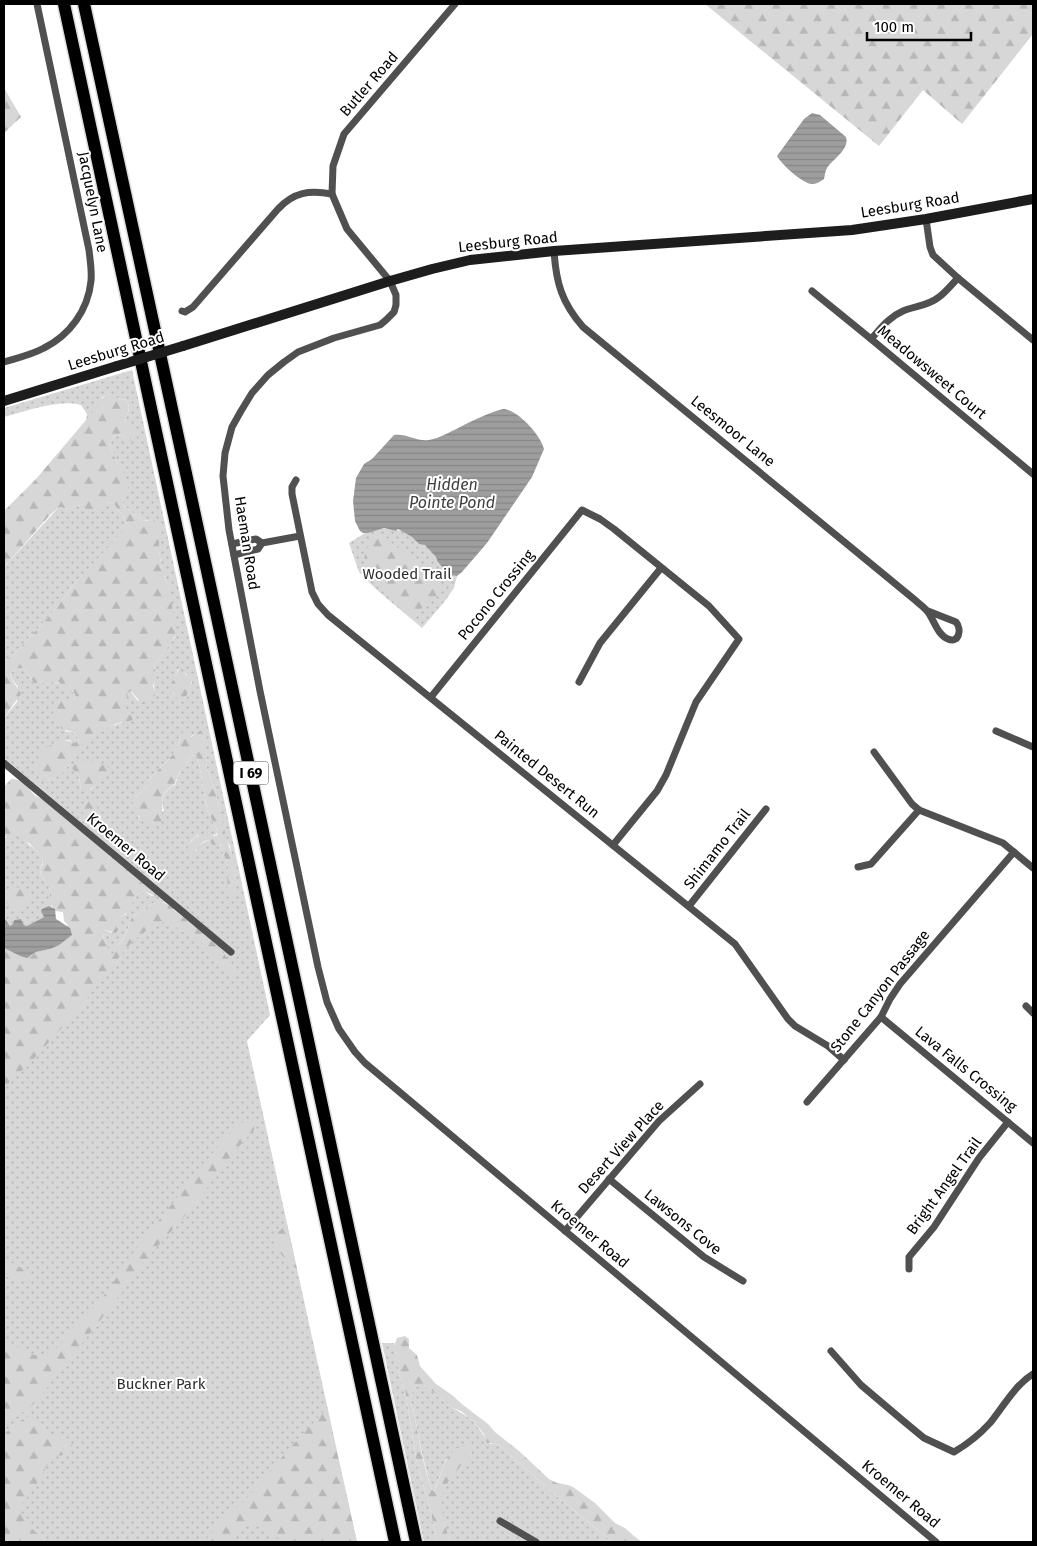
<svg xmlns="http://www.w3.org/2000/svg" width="1037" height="1546" viewBox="0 0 1037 1546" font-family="'Fira Sans',sans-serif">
	<defs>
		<pattern id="green-dots" width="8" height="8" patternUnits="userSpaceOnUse" patternTransform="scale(1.25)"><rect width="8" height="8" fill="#d7d7d7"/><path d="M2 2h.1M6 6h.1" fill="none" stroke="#b7b7b7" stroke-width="1.8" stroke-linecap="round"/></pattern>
		<pattern id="forest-firs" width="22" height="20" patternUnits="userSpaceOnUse" patternTransform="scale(1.25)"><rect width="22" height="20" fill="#d7d7d7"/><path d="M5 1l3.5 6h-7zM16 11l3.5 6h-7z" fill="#b7b7b7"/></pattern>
		<pattern id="water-rules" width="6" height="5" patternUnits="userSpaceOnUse" patternTransform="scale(1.25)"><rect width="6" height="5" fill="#9e9e9e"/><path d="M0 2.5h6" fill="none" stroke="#868686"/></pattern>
	</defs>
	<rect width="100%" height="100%" fill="#fff"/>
	<g fill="url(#green-dots)" fill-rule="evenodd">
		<path d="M132 370 270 1015 247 1041 357 1542H4V1057L111 957 104 940 103 931 105 930 112 933 120 925V917L126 914 137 894 145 892 152 896 157 894 169 904 163 902 151 904 144 910 133 916 130 921 126 935 115 949 152 906 183 932 201 923 157 886 151 878 143 874 4 758V718L17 702 18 687 12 679 10 673 19 668 25 669 34 683C52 682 66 678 76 697L73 700 65 731 75 733 79 740 74 743 69 740 59 742 47 780C62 776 65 770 73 758 83 742 105 725 123 723L122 707 128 693 130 691 138 701 155 691C152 682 158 675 154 666L175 637 168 585 162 570 159 551V527L148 520 143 521 123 505 122 501C135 486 122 473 116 460 113 455 112 449 110 444L113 437 121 434 129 440 132 425 127 426 125 420C128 413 131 407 126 400L117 398 111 394 102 397 98 407 86 421 87 414 81 405C59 399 27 411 4 417V408ZM178 669 186 674 192 682 188 694 184 700 180 702 178 697 172 693 174 681ZM201 730 205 734 207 769 213 783 226 839 230 846 236 880 228 874V866L220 844 210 842 208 840 198 846 196 851 188 849 191 841 198 835C204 835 215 838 218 832L207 810 198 757 193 755C184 764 179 773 175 785 163 791 160 799 164 811L141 820 138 817V812L134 797C149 789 145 783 154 774 165 762 179 753 180 736L190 737ZM76 762H97V782L91 790 81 789Z"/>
		<path d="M106 502 114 504 124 517 127 524 123 532 76 582 53 612 16 652 4 662V567L59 507 69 509 83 504Z"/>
		<path d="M380 528 402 531 412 537 419 544H425L436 557V560L448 574 457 576 454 588 445 601 422 628 377 590 359 572 349 543 365 533Z"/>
		<path d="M18 833C21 840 37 849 43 858 43 863 41 865 40 870 40 877 46 881 49 887 52 893 49 901 52 907L49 906 44 917 27 926 24 925 21 919 14 920 13 924 10 926 4 917V835L5 838Z"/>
		<path d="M382 1343H394L399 1374 405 1390 417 1464 429 1504 437 1542H424Z"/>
		<path d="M418 1385H424L453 1408 468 1417 474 1422 490 1444 494 1443 499 1445 561 1500 613 1542H450C447 1531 442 1519 441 1507 439 1486 459 1467 472 1453L448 1458 446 1460 434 1491 432 1490C424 1465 419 1439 414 1413 414 1409 411 1405 411 1402 410 1396 413 1391 415 1387Z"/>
	</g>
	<g fill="url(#forest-firs)">
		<path d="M705 4H1033V34L962 124 923 90 879 146Z"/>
		<path d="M4 88 21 117 4 133Z"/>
		<path d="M111 394 115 395 117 398 126 400C131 407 128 413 125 420L127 425H132L139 432 135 442 129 440 121 434 113 437 110 444C112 449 113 455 116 460 123 474 136 485 122 501L123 505 143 521 154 520 159 527V551L162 570 168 585 177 632 171 643 154 666C157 676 157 676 153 686L155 691 154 699 148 704H142L131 691 128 693 122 710C127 711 131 714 133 720L115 724 97 735 83 746 60 776 47 780C45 779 42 778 40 777 23 763 54 732 74 743L79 740 75 733 60 728 53 713C58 701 60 700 73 700L76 697 73 691C65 691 63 687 59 682L34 683 25 669 19 668 10 673C11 681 18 687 21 694L4 718V662L16 652 53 612 76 582 122 532 127 524 124 517 114 504 106 502 94 512 86 510 83 504 69 509 59 507 50 515 4 567V511L36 479 97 407C99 398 103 397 111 394Z"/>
		<path d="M377 535C392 540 421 568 435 579L442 590C438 597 435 598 429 602 423 606 418 613 413 618 396 603 379 589 364 572 364 554 365 548 377 535Z"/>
		<path d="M181 666 185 674 191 678C193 687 187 695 183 702H180C177 696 173 694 170 689 170 686 179 668 181 666Z"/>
		<path d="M201 730 206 734 207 769 213 783 225 833 233 859 236 880 235 899H231L227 895 228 866 220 844 213 845 208 840C200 842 197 849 192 855L188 853C187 841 197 835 207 832L214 836 217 835 218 832 207 810 198 757 193 755C184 764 179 773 174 785 156 795 165 805 161 822L152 827C148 825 141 822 139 817 136 810 139 811 132 802L134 797C149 789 145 783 154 774 165 762 179 753 180 736L184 731 189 732 191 737Z"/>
		<path d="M76 762H97L109 768 104 780C94 783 94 788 86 793L81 789 79 777 71 767Z"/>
		<path d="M11 779C30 779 28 797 44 799L68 821 82 823 95 838 142 874 147 875 157 886 156 896 145 892 137 894 128 912 120 917V928L116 933 105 930 103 931 104 940 111 956 126 935 130 921 133 916 144 910 151 904 161 902 170 905 175 911C189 921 228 952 233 968 235 971 234 976 234 979L206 947 188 930 183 932 168 920 147 930 132 942 102 977 85 1002 30 1063 12 1079 4 1089V948L20 956H31L36 952 50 949 68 925 64 921 63 912 55 911 50 903V889L41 875 40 869 43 863V858L29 843 22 841 18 833 14 835 12 839 9 840 4 835V787Z"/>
		<path d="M91 800 97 803C99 810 95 814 95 822L92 823 88 817 78 809 86 802Z"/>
		<path d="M15 886 27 893 32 900C23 912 14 916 5 900L7 892Z"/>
		<path d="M247 1121 255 1122 254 1130C231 1153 214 1180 194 1205 170 1234 142 1260 123 1291L40 1397 29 1408 4 1425V1339L29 1354 43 1356 56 1349 106 1293 136 1249 224 1139 240 1123Z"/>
		<path d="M287 1224 297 1269C290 1263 273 1249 274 1240 275 1234 283 1228 287 1224Z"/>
		<path d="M4 1261C15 1263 24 1268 30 1278L23 1281 4 1276Z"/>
		<path d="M405 1336 409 1339V1348L417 1355 420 1366 436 1384 452 1395 463 1405 488 1424 495 1432 519 1451 549 1479 557 1483 568 1485 573 1487 595 1503 615 1523 625 1528 634 1536 642 1542H613L561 1500 499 1445 494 1443H487L484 1434 474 1422 461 1411 453 1408 424 1385 415 1387C413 1391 410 1396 411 1402 411 1406 414 1409 414 1413 419 1439 423 1465 432 1490L434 1491C443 1474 444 1447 469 1445L473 1448C472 1456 465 1461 460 1467 434 1494 441 1510 450 1542H437L429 1504 417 1464 405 1390 399 1374 394 1346 397 1338Z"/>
		<path d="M327 1408 357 1542H284L262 1527 247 1526 230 1542H204L218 1525 250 1495 289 1449Z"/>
		<path d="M29 1417C41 1419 43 1426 51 1434 62 1435 69 1436 73 1447L69 1453 55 1457 49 1462 38 1482 20 1507C23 1524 36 1533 49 1542H4V1435C12 1427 18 1420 29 1417Z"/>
	</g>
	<g fill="url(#water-rules)">
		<path d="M812 113 820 115 846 137C850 149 833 159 827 168 825 171 825 175 824 179 820 182 816 184 812 184 803 184 781 164 777 156L804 119Z"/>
		<path d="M503 409C517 409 541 435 544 449L532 477 487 543 462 572 457 576 449 575 437 561 436 557 425 545 419 544 412 537 398 529 396 531 384 528 368 533H363L360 531 355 521 353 501 356 478 364 464 372 459 394 435C406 433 417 442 429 440 435 439 439 437 444 435 461 427 485 413 503 409Z"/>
		<path d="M49 906 55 909 56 919 70 928 72 935 59 945 50 949 36 952 27 958 20 956 4 948V917L10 926 13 924 14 920 21 919 24 925 27 926 44 917 41 911 42 909Z"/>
	</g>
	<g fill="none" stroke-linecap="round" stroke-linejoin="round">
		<g stroke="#dbdbdb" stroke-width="15">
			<g id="highway">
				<path d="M64 4 395 1542"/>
				<path d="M84 4 187 478 416 1542"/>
			</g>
		</g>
		<g stroke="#505050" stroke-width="7">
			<path d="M455 4 344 134 333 166 332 194 347 229 390 281 396 295V305L394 312 386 320 380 325 334 338 298 352 284 362 268 375 252 393 241 411 232 427 225 453 223 476 229 530 260 691 318 967 327 1002 339 1029 355 1052 365 1063 936 1542"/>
			<path d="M926 219 930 247 933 255 958 278 1033 340"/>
			<path d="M554 251C556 283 562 303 583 327L915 600C919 604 924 607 927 611 934 619 937 635 948 639 959 644 962 629 956 622L928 611"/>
			<path d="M812 291 871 339 1033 474"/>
			<path d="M182 311 185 312 193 307 278 209C294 192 309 190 332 194"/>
			<path d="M871 339C881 328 889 317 903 311 915 306 928 306 939 297 946 292 952 284 958 278"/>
			<path d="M4 362C17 358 31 355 44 348 70 335 88 310 91 281 92 270 90 260 89 250L37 4"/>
			<path d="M296 480 292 487V494L312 592 318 604 328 615 735 944 788 1019 795 1026 828 1046 844 1060"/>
			<path d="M232 544 256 539 262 543 300 536"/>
			<path d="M234 555 258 549 262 543"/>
			<path d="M579 682 600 643 661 568"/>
			<path d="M431 697 582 510 600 519 614 529 709 606 739 639 696 702 666 775 657 791 613 845"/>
			<path d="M996 731 1033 747"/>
			<path d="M874 752 912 804 919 810 1003 843 1033 868"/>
			<path d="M4 763 231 952"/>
			<path d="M858 867 871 864 919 810"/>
			<path d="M689 906 766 809"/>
			<path d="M1026 1006 1033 1013"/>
			<path d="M881 1017 1033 1143"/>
			<path d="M807 1102 881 1017 890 999 900 984 1014 852"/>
			<path d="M609 1179 704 1257 743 1281"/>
			<path d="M565 1231 659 1121 700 1084"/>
			<path d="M909 1269V1257L934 1227 979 1158 1008 1122"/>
			<path d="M831 1351 861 1385 907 1424 924 1438 954 1452C966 1445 980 1434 990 1423 1003 1407 1015 1385 1033 1374"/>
			<path d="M500 1521 536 1542"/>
		</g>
		<g stroke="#1d1d1d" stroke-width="10">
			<path d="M183 346 390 281 432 269 470 260 554 251 852 230 926 219 1033 199"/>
			<path d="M4 401 117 366"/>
		</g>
		<use href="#highway" stroke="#000" stroke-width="12"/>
		<path stroke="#1d1d1d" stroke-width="10" d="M117 366 183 346"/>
	</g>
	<g text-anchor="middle" stroke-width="4" stroke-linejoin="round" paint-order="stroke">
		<rect fill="#fff" stroke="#4c4c4c" stroke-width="1" x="233.5" y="761.5" width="35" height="23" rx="4"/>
		<g font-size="14" font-weight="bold" fill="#000">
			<text x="251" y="778">I 69</text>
		</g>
		<g font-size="15" fill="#000" stroke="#fff">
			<text transform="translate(369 84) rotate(-49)" y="5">Butler Road</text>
			<text transform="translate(93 202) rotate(79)" y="5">Jacquelyn Lane</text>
			<text transform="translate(910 205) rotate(-9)" y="5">Leesburg Road</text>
			<text transform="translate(508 242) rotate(-6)" y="5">Leesburg Road</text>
			<text transform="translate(116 351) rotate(-17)" y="5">Leesburg Road</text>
			<text transform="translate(932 372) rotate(40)" y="5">Meadowsweet Court</text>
			<text transform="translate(733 431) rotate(39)" y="5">Leesmoor Lane</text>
			<text transform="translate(247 543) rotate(81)" y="5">Haeman Road</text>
			<text transform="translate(496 595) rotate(-51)" y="5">Pocono Crossing</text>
			<text transform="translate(547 774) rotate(39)" y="5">Painted Desert Run</text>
			<text transform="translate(126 847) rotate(40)" y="5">Kroemer Road</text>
			<text transform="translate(717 849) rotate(-52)" y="5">Shimamo Trail</text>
			<text transform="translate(880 991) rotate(-52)" y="5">Stone Canyon Passage</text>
			<text transform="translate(966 1069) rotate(39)" y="5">Lava Falls Crossing</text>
			<text transform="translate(621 1147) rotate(-48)" y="5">Desert View Place</text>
			<text transform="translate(944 1186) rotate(-54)" y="5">Bright Angel Trail</text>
			<text transform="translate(683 1222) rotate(39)" y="5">Lawsons Cove</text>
			<text transform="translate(590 1234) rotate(40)" y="5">Kroemer Road</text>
			<text transform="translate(901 1494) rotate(40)" y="5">Kroemer Road</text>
		</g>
		<g font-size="15" fill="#2e2e2e" stroke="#fff">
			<text x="407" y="579">Wooded Trail</text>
			<text x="161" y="1389">Buckner Park</text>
		</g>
		<g font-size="16" font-style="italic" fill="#3f3f3f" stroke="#fff">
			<text x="452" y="490">Hidden<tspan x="452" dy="18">Pointe Pond</tspan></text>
		</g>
	</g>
	<rect width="1037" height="1546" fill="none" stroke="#000000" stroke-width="10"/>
	<path d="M867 32v8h104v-8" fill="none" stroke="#000000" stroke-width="2.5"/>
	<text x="874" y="32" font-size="15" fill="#000000" stroke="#ffffff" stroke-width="4" paint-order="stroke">100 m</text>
</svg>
